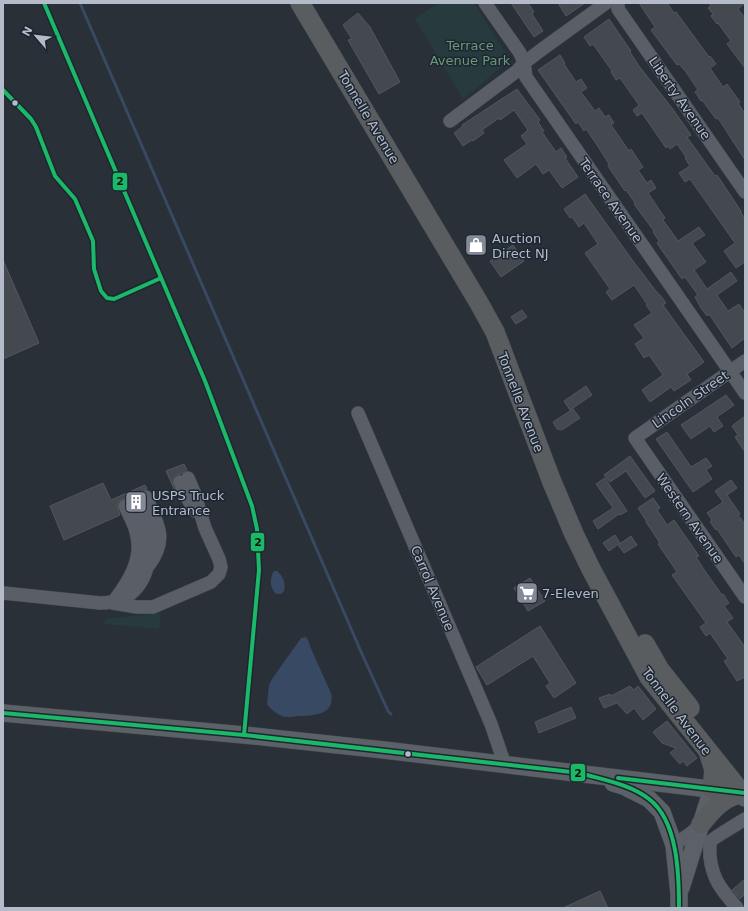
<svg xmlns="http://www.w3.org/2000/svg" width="748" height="911" viewBox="0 0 748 911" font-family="'DejaVu Sans',sans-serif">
	<rect width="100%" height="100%" fill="#2a3038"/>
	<g fill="#273a3e">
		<path d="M439 3H474L510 60 463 99 415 19Z"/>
		<path d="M161 613 159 629 104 624 106 619Z"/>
	</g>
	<g fill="#384963">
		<path d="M274 571H277C283 576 286 583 284 591L281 594H276C270 588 269 579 274 571Z"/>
		<path d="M306 637 308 640 312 651 331 693C336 715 313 716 298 716 293 717 287 718 282 716 277 714 270 709 267 704L269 685 272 679 299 641 301 638Z"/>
	</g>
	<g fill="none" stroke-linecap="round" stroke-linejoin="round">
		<path stroke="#384963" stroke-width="3" d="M80 3 362 654 388 711 391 714"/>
	</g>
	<g fill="#444950" stroke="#52575f">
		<path d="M511 3H528L534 12 532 14 543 31 534 37Z"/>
		<path d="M558 3H585L566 16Z"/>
		<path d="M639 3H667L674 13 676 12 709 57 710 56 716 64 710 68 723 87 727 84 740 102 738 103 745 114V160L718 118 716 119 702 100 701 101 695 92 698 90 686 72 679 64 677 65 651 30 655 27Z"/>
		<path d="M709 3H745L738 9 745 18V68L727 44 731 41 718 23 717 24 711 16 713 14 708 8 711 6Z"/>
		<path d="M358 13 370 27 400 82 379 94 348 40 352 39 343 25Z"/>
		<path d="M609 19 631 51 630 52 639 66 672 108 691 135 687 137 715 176 717 175 741 211H740L745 219V262L736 268 724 251 735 243 690 179 685 182 679 173 690 166 685 158 686 157 677 144 670 149 668 146 666 148 642 113 637 116 633 110 639 105 620 78 616 80 611 72 612 71 593 44 590 46 584 37Z"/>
		<path d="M560 55 565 63 564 64 576 82 581 79 587 88 581 92 595 111 599 108 605 117 609 115 614 123 611 125 629 151 631 149 643 167 638 170 647 183 651 180 656 188 648 193 665 218 663 220 678 241 699 227 705 235 692 243 706 262 694 270 707 289 731 272 737 281 717 295 728 311 739 304 745 313V338L732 348 709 314 707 316 701 308 695 297 698 295 685 277 682 279 657 243 659 241 653 232 654 231 634 204 635 203 626 190 625 191 608 166 609 164 597 145 586 129 584 131 578 122 576 124 538 70Z"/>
		<path d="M517 89 540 120 538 122 544 131 542 132 556 152 561 148 567 157 565 158 578 177 562 188 549 170 543 174 536 164 517 178 504 160 527 144 521 136 528 130 514 110 500 120 499 118 482 130 484 133 473 141 472 140 463 146 454 133 463 126 462 125Z"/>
		<path d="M585 194 633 261 659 295H660L666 303 663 305 704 362 687 374 691 380 674 391 671 387 650 402 642 390 663 375 649 355 644 358 635 344 644 338 634 325 652 313 646 305 647 304 634 285 612 300 606 292 610 289 585 253 598 244 584 223 579 227 572 217 570 218 564 209Z"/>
		<path d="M513 245 524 261 501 277 490 261Z"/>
		<path d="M3 260 39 343 3 359Z"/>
		<path d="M522 310 527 317 516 324 511 317Z"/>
		<path d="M586 386 592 395 570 410 564 401Z"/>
		<path d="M726 395 734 405 717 417 723 426 714 432 710 426 691 439 681 425Z"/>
		<path d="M573 409 580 418 562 430 557 429 553 422Z"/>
		<path d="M745 416V452L735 437 738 435 732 426Z"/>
		<path d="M667 432 691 467 706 458 712 466 706 470 712 479 693 492 656 439Z"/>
		<path d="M630 456 655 491 645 498 626 471 610 482 604 475Z"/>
		<path d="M184 464 187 470 181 474 177 475 172 481 177 495 166 471Z"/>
		<path d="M605 478 627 511 620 515 619 514 598 529 593 521 613 508 596 484Z"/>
		<path d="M731 480 737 488 727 495 740 514 738 515 745 524V564L739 555 736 557 717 529 716 530 710 522 712 520 707 513 723 502 715 491Z"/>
		<path d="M103 483 111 500 145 485 147 489 142 490 139 494H132L128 499H122L119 501 117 506 120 515 64 540 50 506Z"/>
		<path d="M653 498 660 508 657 510 667 525 674 520 699 556 696 557 705 571 722 595 723 594 729 603 724 606 733 618 727 622 745 647V677L737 681 724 661 728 659 710 633 706 636 700 627 706 623 672 575 677 572 658 544 660 543 646 522H647L638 508Z"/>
		<path d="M615 535 620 543 609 551 603 543Z"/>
		<path d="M631 536 637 545 624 553 618 545Z"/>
		<path d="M530 578 545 601 528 611 514 588Z"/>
		<path d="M540 626 576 683 554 698 546 686 550 683 533 656 487 685 476 667Z"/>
		<path d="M630 686 634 690 638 686 656 709 643 720 634 708 627 714 617 703 604 708 599 698 610 694 611 696Z"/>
		<path d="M571 707 576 718 539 733 535 722Z"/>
		<path d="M667 721 697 758 687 766 683 761 680 764 670 753 676 748 662 743 653 732Z"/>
		<path d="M745 879V894L740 899 732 890Z"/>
		<path d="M600 891 608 908H563Z"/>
	</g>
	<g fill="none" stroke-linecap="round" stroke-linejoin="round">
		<g stroke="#484c53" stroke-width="14">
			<g id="minor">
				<path d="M485 3 520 53 524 63 526 77 745 393"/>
				<path d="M618 3V9L745 192"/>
				<path d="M450 121 517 71 524 63 541 50 606 3"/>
				<path d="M745 361 635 438 745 597"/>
				<path d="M358 413 491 724 505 765"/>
				<path d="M180 482 186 496 195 511"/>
				<path d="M146 497C157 523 169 538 149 565"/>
				<path d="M3 593 100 603C134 603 150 579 149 546 148 531 141 515 135 501"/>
				<path d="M114 601C129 581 144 558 136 532 134 523 129 515 125 506"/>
				<path d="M113 603 137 607H153L211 582 219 574 221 567 219 559 205 528 194 492 188 478"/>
				<path d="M674 845 691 833 701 824"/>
				<path d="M737 908C722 890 713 881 710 857 710 852 709 845 711 841 713 838 739 823 745 819"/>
			</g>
		</g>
		<g stroke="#484c55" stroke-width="18">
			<g id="major">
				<path d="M3 713 244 735 384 750 742 793"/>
				<path d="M613 783 623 786 649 799 662 812 674 845 679 894V908"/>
				<path d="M681 888 712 789"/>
			</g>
		</g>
		<g stroke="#474c53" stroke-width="20">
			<g id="highway">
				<path d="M300 3 479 303 495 332 552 482 574 534 591 569 649 677 745 797"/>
				<path d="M645 644 660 670 690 708"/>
				<path d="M709 754 714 770 712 789"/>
				<path d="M701 824C713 809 725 795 745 793"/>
			</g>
		</g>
		<use href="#minor" stroke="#5a5e66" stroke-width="13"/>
		<use href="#major" stroke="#5c6168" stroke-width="17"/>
		<use href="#highway" stroke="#5a5d60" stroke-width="19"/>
		<g stroke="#1d2633" stroke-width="7">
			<g id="bus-1">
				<path d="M44 3 205 381 252 506 257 529 259 570 244 735"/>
				<path d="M3 90 31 119 36 127 55 176 75 199 93 241 94 269 101 291 107 298 114 299 161 278"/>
				<path d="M3 713 244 735 580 773C603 780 630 784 649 799 678 821 679 875 679 908"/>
				<path d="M618 778 745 793"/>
			</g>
		</g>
		<use href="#bus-1" stroke="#1ab867" stroke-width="4"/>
	</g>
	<defs>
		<g id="shop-square" transform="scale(1.15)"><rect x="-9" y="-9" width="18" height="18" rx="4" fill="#848b96" stroke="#1d2633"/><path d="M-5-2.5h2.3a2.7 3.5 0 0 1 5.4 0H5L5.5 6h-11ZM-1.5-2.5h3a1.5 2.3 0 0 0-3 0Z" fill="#fff"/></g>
		<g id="building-square" transform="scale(1.15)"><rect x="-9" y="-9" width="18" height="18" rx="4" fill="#848b96" stroke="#1d2633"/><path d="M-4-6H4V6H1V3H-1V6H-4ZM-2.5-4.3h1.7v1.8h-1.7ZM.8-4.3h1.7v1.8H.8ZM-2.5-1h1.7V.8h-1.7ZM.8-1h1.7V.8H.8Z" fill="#fff"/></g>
		<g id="supermarket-square" transform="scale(1.15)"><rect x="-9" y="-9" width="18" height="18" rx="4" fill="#848b96" stroke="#1d2633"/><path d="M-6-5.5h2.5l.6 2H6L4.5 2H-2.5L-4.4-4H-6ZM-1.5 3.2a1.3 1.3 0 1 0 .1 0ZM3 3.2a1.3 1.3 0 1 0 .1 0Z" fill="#fff"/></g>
	</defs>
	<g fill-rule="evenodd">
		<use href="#shop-square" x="476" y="245"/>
		<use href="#building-square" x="136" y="502"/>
		<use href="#supermarket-square" x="527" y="593"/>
	</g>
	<g fill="#b4bcc9" stroke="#1d2633" stroke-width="1.5">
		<circle cx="15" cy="103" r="3.5"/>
		<circle cx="408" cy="754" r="3.5"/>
	</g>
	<g text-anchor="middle" stroke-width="3" stroke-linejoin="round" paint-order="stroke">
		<g font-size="13" fill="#6b9a76" stroke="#1d2633">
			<text x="470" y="50">Terrace<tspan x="470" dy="15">Avenue Park</tspan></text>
		</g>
		<g font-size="13" fill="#b4bcc9" stroke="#1d2633">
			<text transform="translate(680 98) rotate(55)" y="5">Liberty Avenue</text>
			<text transform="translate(369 117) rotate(59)" y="5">Tonnelle Avenue</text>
			<text transform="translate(611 200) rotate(55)" y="5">Terrace Avenue</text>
			<text transform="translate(690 399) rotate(-35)" y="5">Lincoln Street</text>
			<text transform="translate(521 402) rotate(69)" y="5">Tonnelle Avenue</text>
			<text transform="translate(690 518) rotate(55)" y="5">Western Avenue</text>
			<text transform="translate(433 588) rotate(67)" y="5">Carrol Avenue</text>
			<text transform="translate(677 711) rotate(53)" y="5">Tonnelle Avenue</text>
		</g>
		<g font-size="13" fill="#b4bcc9" stroke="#1d2633" text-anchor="start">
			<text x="492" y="243">Auction<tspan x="492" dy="15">Direct NJ</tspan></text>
			<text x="152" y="500">USPS Truck<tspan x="152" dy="15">Entrance</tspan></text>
			<text x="542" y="598">7-Eleven</text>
		</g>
	</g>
	<g stroke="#1d2633" stroke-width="1.5">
		<rect x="112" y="172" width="16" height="19" rx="4" fill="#1ab867"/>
		<rect x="250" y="532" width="15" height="20" rx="4" fill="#1ab867"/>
		<rect x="570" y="763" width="16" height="19" rx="4" fill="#1ab867"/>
	</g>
	<g font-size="11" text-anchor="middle" font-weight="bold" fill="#111">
		<text x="120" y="185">2</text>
		<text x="258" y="546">2</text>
		<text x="578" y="777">2</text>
	</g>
	<rect width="748" height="911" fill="none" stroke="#b4bcc9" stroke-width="8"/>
	<g transform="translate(36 36) rotate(298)" stroke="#1d2633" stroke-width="3" paint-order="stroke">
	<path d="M0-3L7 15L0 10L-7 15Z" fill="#b4bcc9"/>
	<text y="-6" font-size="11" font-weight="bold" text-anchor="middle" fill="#b4bcc9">N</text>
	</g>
</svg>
